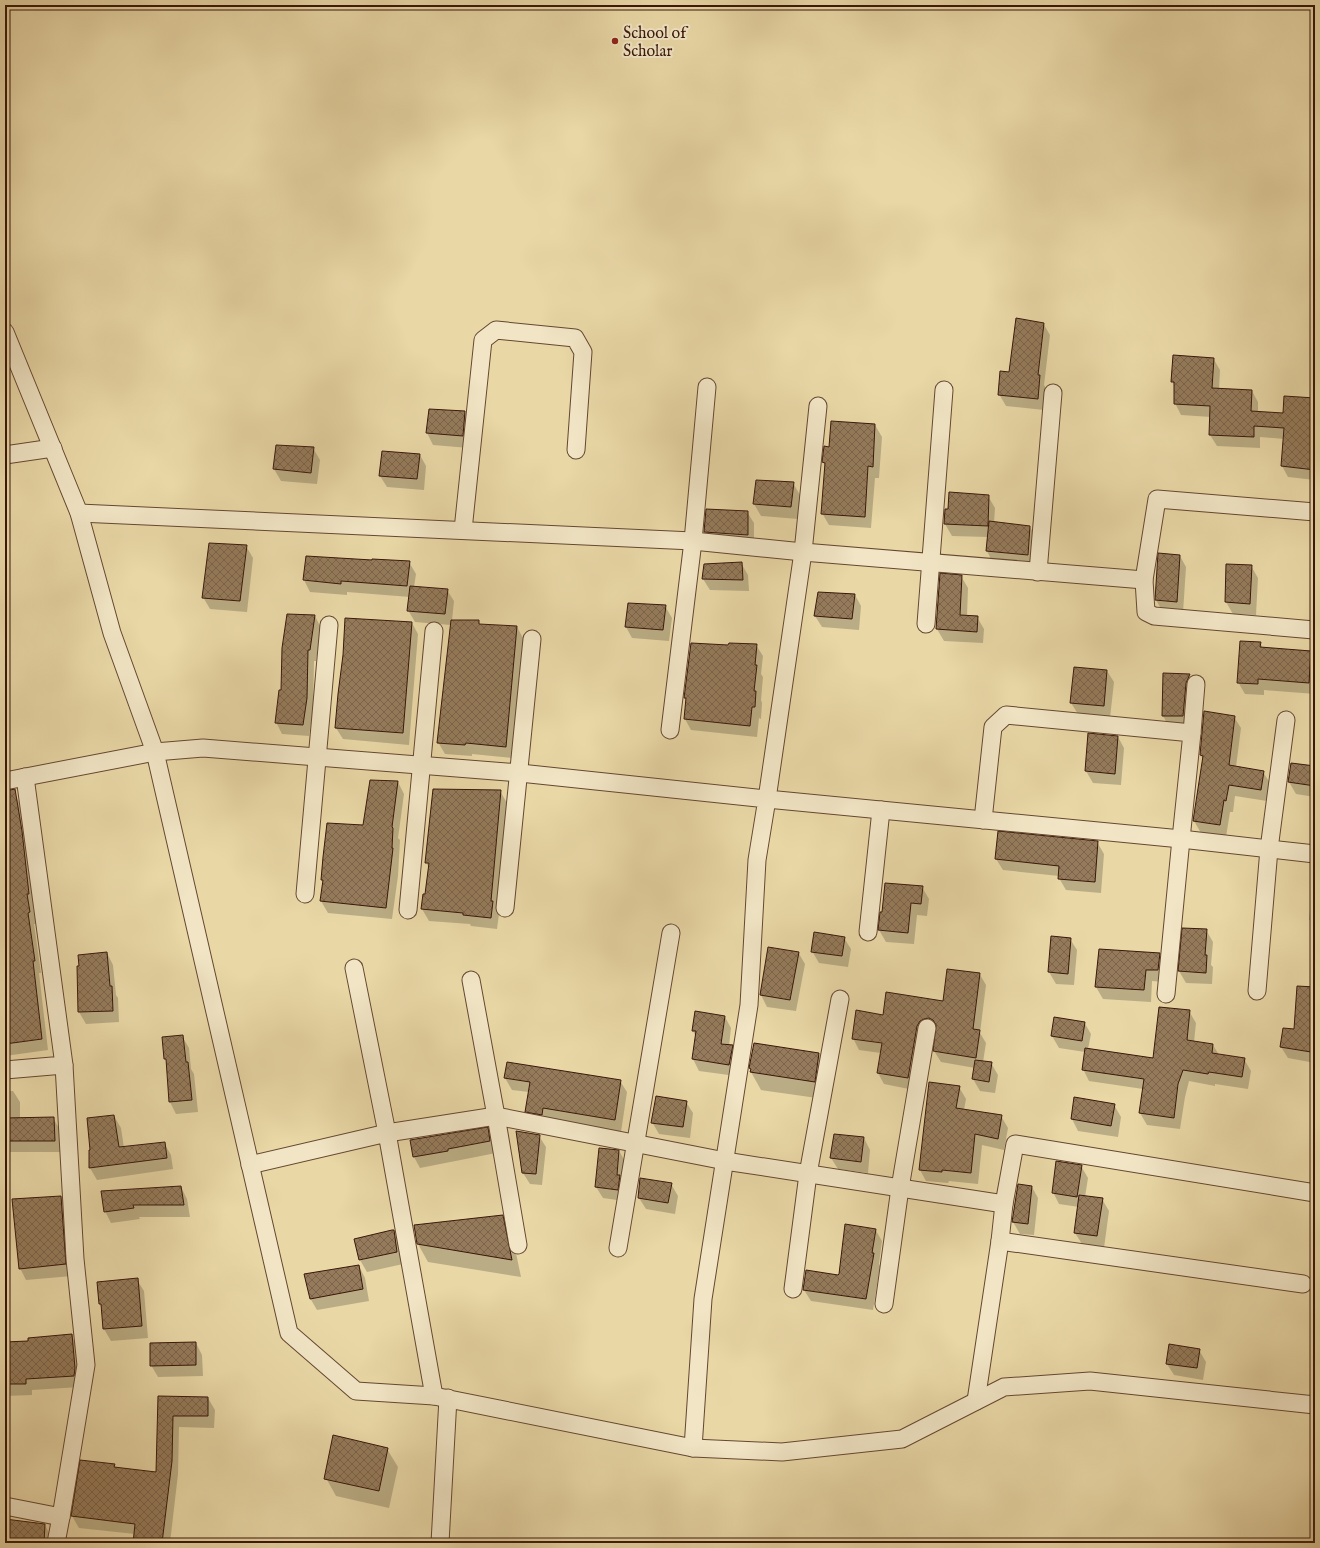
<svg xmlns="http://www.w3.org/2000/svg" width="1320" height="1548" viewBox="0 0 1320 1548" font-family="'IM FELL English',serif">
	<defs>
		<pattern id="building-cross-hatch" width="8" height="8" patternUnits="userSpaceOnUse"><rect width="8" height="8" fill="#957b5b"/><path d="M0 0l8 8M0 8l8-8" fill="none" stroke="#7b6449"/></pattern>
	</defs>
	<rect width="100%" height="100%" fill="#e9d7a6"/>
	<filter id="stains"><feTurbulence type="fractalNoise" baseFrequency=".005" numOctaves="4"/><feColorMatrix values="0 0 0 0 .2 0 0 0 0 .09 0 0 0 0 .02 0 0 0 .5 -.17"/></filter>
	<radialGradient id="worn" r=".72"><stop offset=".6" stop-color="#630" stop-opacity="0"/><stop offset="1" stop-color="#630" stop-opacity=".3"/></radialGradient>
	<g fill="#0003">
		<path d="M1043 323 1050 335 1044 385 1046 388 1044 410 1006 406 999 394 1010 373Z"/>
		<path d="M1213 358 1220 370 1219 389 1252 391 1258 402V412L1284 414 1315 399V480L1288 477 1282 466 1284 439 1260 437V448L1217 446 1210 435 1211 417 1181 415 1175 403V386L1172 381Z"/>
		<path d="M465 412 472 424 469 448 433 445 427 433Z"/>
		<path d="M875 425 882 437 879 478H875L871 528 829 525 822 513 825 466 823 462 830 448Z"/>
		<path d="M313 448 320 460 317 484 281 481 274 469Z"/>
		<path d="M420 455 426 466 424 490 387 487 380 476Z"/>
		<path d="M793 483 800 495 798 519 761 516 754 504Z"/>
		<path d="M988 496 995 508 994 523 1030 527 1036 538 1034 567 993 563 987 551 988 537 952 536 945 524Z"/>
		<path d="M747 512 754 523V547L712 543 705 532Z"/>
		<path d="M246 546 253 558 247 612 210 609 203 597Z"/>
		<path d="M1180 556 1186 567 1183 613 1163 612 1156 600Z"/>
		<path d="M307 557 409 562 416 574 414 587 447 590 454 601 452 621H478L480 625 517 627 523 638 512 758 472 754V756L445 754 438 742 451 625 415 622 408 610 410 597 347 592V595L310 592 304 580Z"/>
		<path d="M741 563 748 575 749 591 710 590 703 579Z"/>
		<path d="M1227 565 1251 566 1258 578 1256 615 1233 614 1226 602Z"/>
		<path d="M941 574 961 576 968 588 967 616 977 617 984 629 983 643 944 641 937 629Z"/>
		<path d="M855 595 861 606 859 630 822 627 815 616Z"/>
		<path d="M665 606 672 618 669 641 632 638 626 627Z"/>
		<path d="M315 616 321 628 316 661H314L313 710 309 736 282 734 276 722 282 691Z"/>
		<path d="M412 623 418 634 409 745 343 739 336 728Z"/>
		<path d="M1260 643 1263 648 1315 652V694L1264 690V695L1245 694 1238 682Z"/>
		<path d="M756 645 763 656 761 674 763 677 761 700 762 703 761 719 759 718 757 737 691 730 685 719 686 700 685 698 729 646Z"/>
		<path d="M1107 671 1114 682 1110 718 1078 714 1071 703Z"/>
		<path d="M1189 675 1196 686 1190 728H1170L1163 716Z"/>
		<path d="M1234 717 1241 728 1236 767 1263 772 1270 783 1267 801 1235 796 1233 812H1230L1226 837 1201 833 1194 821 1203 760 1201 755Z"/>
		<path d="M1118 737 1124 748 1121 785 1093 783 1086 771Z"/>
		<path d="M1315 767V797L1296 794 1289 782Z"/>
		<path d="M398 782 404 794 398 838 400 840 398 876 392 919 328 913 321 901 324 882 322 880Z"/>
		<path d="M500 791 507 803 497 911 499 914 497 929 471 926 470 924 429 921 422 909 426 895 429 868 426 862Z"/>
		<path d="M15 795 22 807 35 905H33L36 924H34L41 973H39L48 1050 5 1056V796Z"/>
		<path d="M1097 842 1104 854 1101 893 1066 890 1059 878V876L1003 870 996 859Z"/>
		<path d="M922 887 929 899 927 916 917 915 914 944 886 942 879 930Z"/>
		<path d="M1312 895H1315V929L1309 919Z"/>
		<path d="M1183 929 1206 930 1213 942 1211 965 1213 967 1212 984 1186 983 1179 971Z"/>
		<path d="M844 938 851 949 848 967 819 963 812 951Z"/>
		<path d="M1070 939 1077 950 1074 985 1056 984 1049 972Z"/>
		<path d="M769 948 798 952 805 964 796 1011 767 1007 761 995Z"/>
		<path d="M107 953 113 965 116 995 118 998 119 1022 86 1024 79 1012 78 967Z"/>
		<path d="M1159 954 1166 966 1164 982 1152 981 1151 1002 1103 999 1096 987Z"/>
		<path d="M979 973 986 985 980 1033 986 1043 983 1062 991 1063 998 1075 995 1093 980 1091 973 1079 975 1068 941 1062 934 1051 937 1030H930L914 1090 884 1084 878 1073 881 1053 859 1050 853 1038 884 1016 944 1002Z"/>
		<path d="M1315 988V1063L1288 1058 1281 1047 1295 1030Z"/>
		<path d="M1189 1011 1196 1023 1194 1042 1213 1045 1219 1055 1244 1059 1251 1071 1248 1089 1215 1084V1086L1189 1081 1185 1097 1180 1129 1147 1125 1140 1113 1143 1089 1089 1081 1083 1069 1085 1052 1059 1048 1052 1036 1084 1022 1091 1034 1088 1049 1153 1059Z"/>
		<path d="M725 1017 731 1028 729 1046H732L739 1058 736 1076 699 1071 693 1059 696 1037 693 1031Z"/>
		<path d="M182 1036 189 1048 191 1069 194 1074 198 1112 176 1114 170 1102 167 1062 165 1059Z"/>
		<path d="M819 1054 829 1071 824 1099 761 1090 751 1072 750 1068Z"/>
		<path d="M505 1078 620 1081 627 1092 621 1132 549 1120 533 1123 526 1111 529 1092 512 1090Z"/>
		<path d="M959 1087 966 1099 964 1110 1001 1116 1008 1128 1004 1150 982 1145 978 1184 949 1181 948 1183 926 1181 920 1170Z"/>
		<path d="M5 1091H13L20 1102V1119L53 1118 60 1130 61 1152H10L5 1143Z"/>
		<path d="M686 1102 693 1113 690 1138 659 1134 652 1122Z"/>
		<path d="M1114 1105 1121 1117 1118 1137 1078 1131 1072 1119Z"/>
		<path d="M114 1116 121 1128 124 1148 164 1143 171 1155 173 1169 97 1180 90 1168V1151Z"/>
		<path d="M487 1128 494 1140 496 1153 420 1168 414 1157Z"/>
		<path d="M539 1136 546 1147 542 1185 530 1184 523 1173Z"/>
		<path d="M864 1138 870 1150 868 1173 838 1169 831 1158Z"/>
		<path d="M619 1151 626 1163 624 1201 603 1198 596 1187Z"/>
		<path d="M1081 1166 1088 1178 1085 1197 1102 1199 1109 1211 1104 1248 1082 1244 1075 1233 1079 1207 1059 1204 1053 1192Z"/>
		<path d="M641 1180 671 1184 678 1196 675 1214 646 1209 639 1198Z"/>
		<path d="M1019 1185 1032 1187 1038 1198 1034 1235 1020 1234 1013 1222Z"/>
		<path d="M181 1187 187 1199 190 1217H139L140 1219 111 1223 105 1211Z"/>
		<path d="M61 1197 67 1209 72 1276 26 1280 20 1268 13 1200Z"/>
		<path d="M502 1216 512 1234 521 1277 428 1262 418 1244Z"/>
		<path d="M875 1229 882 1241 879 1264 880 1266 873 1310 811 1301 804 1290 839 1277Z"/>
		<path d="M394 1231 400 1242 403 1264 367 1272 360 1260 355 1239Z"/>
		<path d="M359 1266 365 1278 369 1301 317 1310 310 1298Z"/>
		<path d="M137 1280 144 1291 148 1338 111 1341 104 1329 102 1308 100 1304Z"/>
		<path d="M71 1335 78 1347 80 1387 32 1390V1395L5 1396V1343L29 1342Z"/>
		<path d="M196 1343 202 1355 203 1376 158 1377 151 1365Z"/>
		<path d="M1199 1350 1206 1362 1203 1380 1174 1375 1167 1364Z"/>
		<path d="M159 1397 208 1398 215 1410 214 1428 179 1427 178 1474 170 1543H134L135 1534 79 1528 72 1516 81 1461 114 1465 116 1468 157 1473Z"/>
		<path d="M387 1449 398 1467 389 1508 336 1496 326 1478Z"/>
		<path d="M5 1520 45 1525 51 1537V1543H5Z"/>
	</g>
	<g fill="url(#building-cross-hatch)" stroke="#39170a">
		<path d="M1016 318 1044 323 1038 375H1040L1038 399 998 395 1000 371 1009 372Z"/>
		<path d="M1173 355 1214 358 1212 388 1252 390 1251 411 1283 413 1284 396 1315 398V470L1281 466 1284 428 1254 426V437L1209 435 1210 406 1174 404V382H1171Z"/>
		<path d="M429 409 465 411 463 436 426 433Z"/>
		<path d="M831 421 875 424 873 467 868 466 865 517 821 514 825 463 822 462 824 446 829 447Z"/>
		<path d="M276 445 314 447 311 473 273 469Z"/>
		<path d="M382 451 420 454 417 479 379 476Z"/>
		<path d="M756 480 794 482 791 507 753 504Z"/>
		<path d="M949 492 989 495 988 526 944 524 945 509H948Z"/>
		<path d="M706 509 748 511V535L704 532Z"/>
		<path d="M989 521 1030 526 1028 555 986 551Z"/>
		<path d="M209 543 247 545 240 601 202 598Z"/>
		<path d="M1158 553 1180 555 1177 602 1155 600Z"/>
		<path d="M306 556 372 560V559L410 561 407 586 341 581V584L303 580Z"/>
		<path d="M742 562 743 580 702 579 704 564Z"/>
		<path d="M1226 564 1252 565 1250 604 1225 602Z"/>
		<path d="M940 573 962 575 960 615 978 616 977 632 936 629Z"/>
		<path d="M410 586 448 589 445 614 407 611Z"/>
		<path d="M818 592 855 594 852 619 814 616Z"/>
		<path d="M628 603 666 605 663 630 625 627Z"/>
		<path d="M287 614 315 615 310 650H308L307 698 303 725 275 723 279 690H281L282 648Z"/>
		<path d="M345 618 412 622 403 733 335 728 338 694 343 655Z"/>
		<path d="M451 620H479V624L517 626 506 747 466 743 465 745 437 743Z"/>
		<path d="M1240 641 1261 642 1260 647 1311 651 1309 683 1258 679V684L1237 683Z"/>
		<path d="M691 643 728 645 729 643 757 644 755 665H757L754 691H756L755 707H752L750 726 684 719 686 698H684Z"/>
		<path d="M1074 667 1107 670 1104 706 1070 703Z"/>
		<path d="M1163 673 1190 674 1186 683 1183 716H1162Z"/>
		<path d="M1204 711 1235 716 1229 765 1264 771 1261 790 1229 785 1226 801 1224 800 1220 825 1193 821 1203 756 1200 755Z"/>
		<path d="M1088 733 1118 736 1115 774 1085 771Z"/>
		<path d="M1291 763 1315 766V786L1288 782Z"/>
		<path d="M370 780 398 781 392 827 393 828 392 848H393L386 908 320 901 323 880H321L323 857 327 823 363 825Z"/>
		<path d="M15 789 22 831 29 894H27L30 912 28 913 35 961H33L42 1039 5 1044V791Z"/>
		<path d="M433 789 501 790 491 901H493L491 918 463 915V913L421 909 423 894H425L429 863H425Z"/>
		<path d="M998 831 1098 841 1095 882 1058 879 1059 866 995 859Z"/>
		<path d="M885 883 923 886 921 904 911 903 908 933 878 930 880 912H882Z"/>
		<path d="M1182 928 1207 929 1205 955H1207L1206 973 1178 971Z"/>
		<path d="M814 932 845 937 842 956 811 952Z"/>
		<path d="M1051 936 1071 938 1068 974 1048 972Z"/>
		<path d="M768 947 799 952 790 1000 760 995Z"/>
		<path d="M1099 949 1160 953 1158 970H1146L1144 990 1095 987Z"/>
		<path d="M107 952 110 986H112L113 1011 78 1012 77 966H79L78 955Z"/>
		<path d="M947 969 980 973 973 1029 980 1030 976 1058 933 1051 936 1025 933 1020 929 1018 924 1019 920 1021 917 1026 908 1078 877 1073 882 1043 852 1039 856 1010 883 1015 886 992 943 1001Z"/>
		<path d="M1297 986 1315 987V1025L1311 1052 1280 1047 1283 1028 1294 1029Z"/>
		<path d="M1159 1007 1190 1010 1187 1040 1213 1044 1212 1053 1245 1058 1242 1077 1209 1072 1208 1074 1183 1070 1178 1084 1174 1118 1139 1113 1144 1079 1082 1070 1085 1048 1153 1058Z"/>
		<path d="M695 1011 725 1016 721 1044 733 1045 729 1065 692 1059 696 1031H692Z"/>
		<path d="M1054 1017 1085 1022 1082 1041 1051 1036Z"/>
		<path d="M183 1035 186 1062H188L192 1100 169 1102 166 1059H164L162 1037Z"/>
		<path d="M754 1043 819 1053 815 1082 750 1072 751 1069 749 1068Z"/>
		<path d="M975 1060 992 1062 989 1082 972 1079Z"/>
		<path d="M507 1062 621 1080 615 1120 543 1108 542 1115 525 1112 530 1082 504 1078Z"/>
		<path d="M929 1082 960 1086 956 1108 1002 1115 998 1139 975 1134 971 1173 942 1170V1172L919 1170Z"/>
		<path d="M656 1096 687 1101 683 1127 651 1123Z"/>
		<path d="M1074 1097 1115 1104 1111 1126 1071 1119Z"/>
		<path d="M114 1115 119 1147 165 1142 167 1158 89 1168V1150H90L87 1118Z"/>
		<path d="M54 1117 55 1141H5V1118Z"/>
		<path d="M488 1127 490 1141 448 1149V1151L413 1157 410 1140Z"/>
		<path d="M516 1131 540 1135 536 1174 522 1173Z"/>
		<path d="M834 1134 864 1137 861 1162 830 1158Z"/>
		<path d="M599 1148 619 1150 617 1175H620L618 1190 595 1187Z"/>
		<path d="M1056 1161 1082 1165 1077 1197 1052 1193Z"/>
		<path d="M640 1178 672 1183 668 1203 638 1198Z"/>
		<path d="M1018 1184 1032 1186 1028 1224 1012 1222Z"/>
		<path d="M181 1186 184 1205H133L134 1208 104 1212 101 1191Z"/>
		<path d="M1079 1195 1103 1198 1097 1236 1074 1233Z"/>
		<path d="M61 1196 66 1264 19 1269 12 1199Z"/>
		<path d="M503 1215 512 1260 417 1244 414 1225Z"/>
		<path d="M845 1224 876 1229 872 1253H874L866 1299 803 1290 806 1270 838 1275 839 1274Z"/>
		<path d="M392 1230H394L397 1252 359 1260 354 1239Z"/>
		<path d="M359 1265 363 1289 310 1299 304 1274Z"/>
		<path d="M138 1278 142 1326 103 1329 101 1304H99L97 1282Z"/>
		<path d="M72 1334 75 1368 74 1376 26 1379V1384H5V1342L28 1341V1338Z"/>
		<path d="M196 1342V1365L150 1366V1343Z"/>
		<path d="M1169 1344 1200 1349 1197 1368 1166 1364Z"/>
		<path d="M158 1396 208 1397V1416H173L172 1461 162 1543H133L135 1524 71 1516 80 1460 115 1464 114 1467 156 1472Z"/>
		<path d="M333 1435 388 1448 379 1491 324 1479Z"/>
		<path d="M5 1519 45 1524 44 1543H5Z"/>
	</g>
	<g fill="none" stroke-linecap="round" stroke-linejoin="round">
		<g stroke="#654731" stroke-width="19">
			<g id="street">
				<path d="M5 332 79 513 112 633 155 752 289 1333 356 1391 434 1396 693 1448 782 1452 902 1439 1004 1387 1090 1381 1315 1405"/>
				<path d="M818 406 803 552 767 799 1181 839 1315 854"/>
				<path d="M5 455 53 448"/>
				<path d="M79 513 693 541 803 552 1144 580"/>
				<path d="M463 530 483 340 496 330 575 338 583 352 576 450"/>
				<path d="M1038 572 1053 393"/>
				<path d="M926 624 944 390"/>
				<path d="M1314 630 1154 616 1146 612 1144 580 1157 499 1315 512"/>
				<path d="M670 730 693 541 707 387"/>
				<path d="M1192 733 1196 684"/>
				<path d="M5 781 155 752 203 748 520 773 767 799 757 860 749 1005 703 1299 693 1448"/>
				<path d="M983 820 993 727 1006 715 1192 733 1181 839 1166 994"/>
				<path d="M305 894 329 625"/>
				<path d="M505 908 532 639"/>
				<path d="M408 910 434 631"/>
				<path d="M868 932 881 810"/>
				<path d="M354 968 387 1133 496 1116 725 1161 1004 1204 1015 1144 1315 1193"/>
				<path d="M471 980 496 1116 518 1245"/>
				<path d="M1257 991 1269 849 1286 720"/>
				<path d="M5 1070 64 1065 25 777"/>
				<path d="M250 1165 387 1133 434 1396"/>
				<path d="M1004 1204 1000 1241 1303 1284"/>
				<path d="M618 1248 671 933"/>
				<path d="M793 1289 808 1174 840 999"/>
				<path d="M884 1304 900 1188 927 1028"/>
				<path d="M976 1401 1000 1241"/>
				<path d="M5 1506 61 1517 86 1365 75 1259 64 1065"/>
				<path d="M56 1543 61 1517"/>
				<path d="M440 1543 448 1398"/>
			</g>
		</g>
		<use href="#street" stroke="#f1e5c5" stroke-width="17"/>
	</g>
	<circle fill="#8f2418" stroke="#f1e5c5" stroke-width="1.5" cx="615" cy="41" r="4"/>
	<g text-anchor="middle" stroke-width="4" stroke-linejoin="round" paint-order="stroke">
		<g font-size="16" fill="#39170a" stroke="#f1e5c5" text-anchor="start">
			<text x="623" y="38">School of<tspan x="623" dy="18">Scholar</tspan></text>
		</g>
	</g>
	<rect width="1320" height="1548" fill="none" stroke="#e9d7a6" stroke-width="20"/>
	<rect x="6" y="6" width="1308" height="1536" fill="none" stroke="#39170a" stroke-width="2"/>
	<rect x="10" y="10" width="1300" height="1528" fill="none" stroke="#39170a"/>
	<rect width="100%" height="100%" filter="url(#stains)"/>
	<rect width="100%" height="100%" fill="url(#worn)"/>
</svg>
